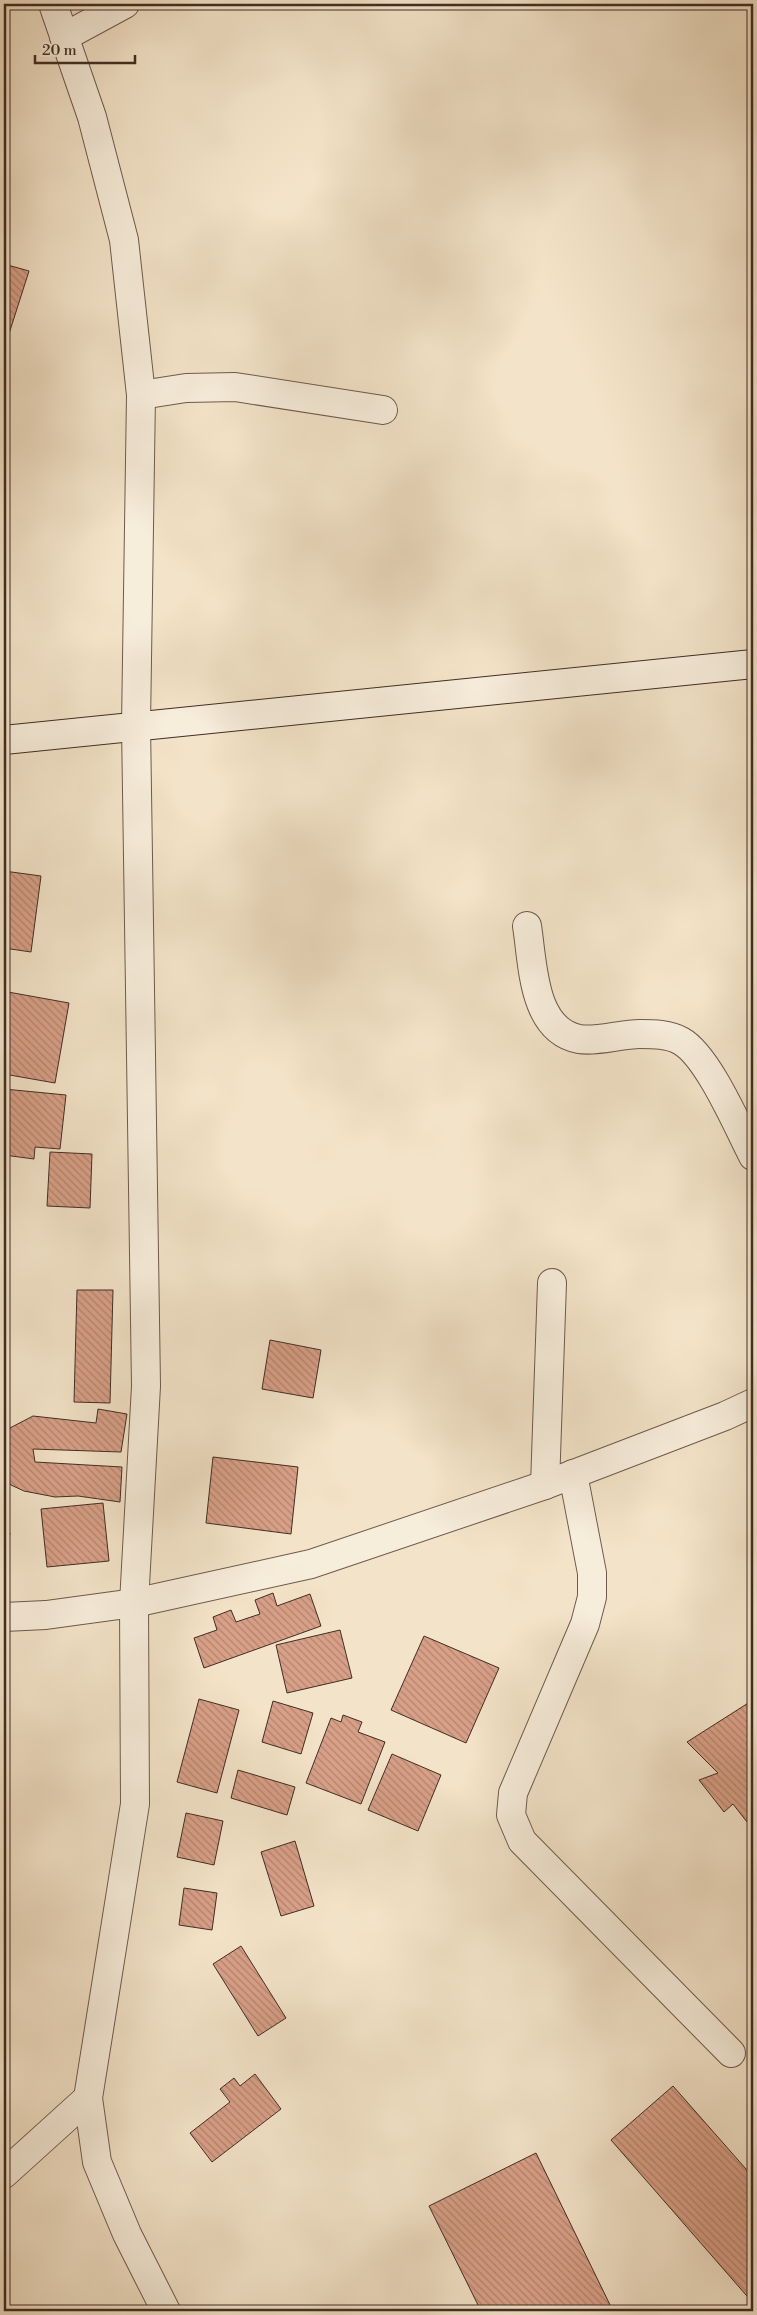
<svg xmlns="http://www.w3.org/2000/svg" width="757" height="2315" viewBox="0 0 757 2315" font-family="'Libre Bodoni',serif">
	<defs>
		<pattern id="building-back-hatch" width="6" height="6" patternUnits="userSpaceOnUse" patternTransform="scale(1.25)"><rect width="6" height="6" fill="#d9a088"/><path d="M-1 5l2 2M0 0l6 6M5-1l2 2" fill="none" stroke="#b2836f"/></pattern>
	</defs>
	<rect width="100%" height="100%" fill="#f3e3c8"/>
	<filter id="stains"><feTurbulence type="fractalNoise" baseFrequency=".004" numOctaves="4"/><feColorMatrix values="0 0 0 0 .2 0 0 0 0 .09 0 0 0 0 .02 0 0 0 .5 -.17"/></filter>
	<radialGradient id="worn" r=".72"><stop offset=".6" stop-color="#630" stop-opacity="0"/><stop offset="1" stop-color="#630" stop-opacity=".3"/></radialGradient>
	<g fill="url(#building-back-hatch)" stroke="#412d24">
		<path d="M4 264 29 271 7 340 4 339Z"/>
		<path d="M4 871 41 876 31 952 4 948Z"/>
		<path d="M8 992 69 1003 55 1083 4 1074V1016Z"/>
		<path d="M4 1089 66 1095 60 1149 35 1147 34 1159 4 1155Z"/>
		<path d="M50 1152 92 1154 90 1208 47 1206Z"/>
		<path d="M77 1290H113L110 1403 74 1402Z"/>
		<path d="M270 1340 321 1350 313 1398 262 1389Z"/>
		<path d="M98 1409 127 1414 121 1452 33 1449 35 1462 122 1467 120 1502 78 1496 55 1497 24 1491 11 1485 4 1476V1432L8 1429 33 1416 96 1423Z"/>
		<path d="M213 1457 298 1467 291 1534 206 1523Z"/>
		<path d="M103 1503 109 1561 47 1567 41 1509Z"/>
		<path d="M4 1532 10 1533 4 1565Z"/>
		<path d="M273 1593 277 1606 310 1594 321 1626 204 1668 194 1638 217 1630 213 1617 231 1610 236 1622 260 1614 255 1600Z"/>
		<path d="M340 1630 352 1678 287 1693 276 1645Z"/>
		<path d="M424 1636 499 1668 466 1743 391 1710Z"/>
		<path d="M199 1699 239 1710 217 1793 177 1782Z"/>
		<path d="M753 1700V1818L747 1822 733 1804 724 1812 699 1780 718 1773 687 1742Z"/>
		<path d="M273 1701 313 1713 301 1754 262 1742Z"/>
		<path d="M343 1715 362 1722 358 1732 385 1742 361 1804 306 1783 331 1718 341 1722Z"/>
		<path d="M392 1754 441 1775 418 1831 368 1810Z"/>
		<path d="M238 1770 295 1787 287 1815 231 1798Z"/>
		<path d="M186 1813 223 1821 214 1865 177 1857Z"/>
		<path d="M295 1841 314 1906 281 1916 261 1852Z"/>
		<path d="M184 1888 217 1893 212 1930 179 1925Z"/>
		<path d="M241 1946 286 2018 258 2036 213 1964Z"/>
		<path d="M255 2074 281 2109 212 2162 190 2133 230 2102 220 2089 234 2078 240 2086Z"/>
		<path d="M673 2086 753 2177V2303L611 2140Z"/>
		<path d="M536 2153 613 2311H481L429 2206Z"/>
	</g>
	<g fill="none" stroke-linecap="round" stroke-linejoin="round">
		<g stroke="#6e5a4d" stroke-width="30">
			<g id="street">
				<path d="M53 4 92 117 124 240 141 395 136 725 146 1386 134 1603 135 1804 88 2098 97 2162 127 2234 166 2311"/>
				<path d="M64 37 125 4"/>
				<path d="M141 395 186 388 235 387 383 410"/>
				<path d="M527 926C533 963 532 1030 579 1039 596 1042 621 1034 640 1034 653 1034 669 1034 681 1041 708 1056 738 1127 753 1156"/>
				<path d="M573 1474 592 1573V1597L585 1624 513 1793 511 1815 522 1841 731 2053"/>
				<path d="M545 1485 552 1283"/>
				<path d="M4 1617 46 1615 134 1603 311 1564 545 1485 725 1416 753 1403"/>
				<path d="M4 2174 88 2098"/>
			</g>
		</g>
		<g stroke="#412d24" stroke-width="30">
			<path id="secondary" d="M4 740 753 664"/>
		</g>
		<use href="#street" stroke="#f7eddb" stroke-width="28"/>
		<use href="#secondary" stroke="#f7eddb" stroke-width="28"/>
	</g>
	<rect width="757" height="2315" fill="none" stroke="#f3e3c8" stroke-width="20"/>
	<rect x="5" y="5" width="747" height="2305" fill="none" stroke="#412d24" stroke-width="2.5"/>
	<rect x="10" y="10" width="737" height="2295" fill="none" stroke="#412d24"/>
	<path d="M35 55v8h100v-8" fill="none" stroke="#412d24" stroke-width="2.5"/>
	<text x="42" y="55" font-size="15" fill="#412d24" stroke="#f7eddb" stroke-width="4" paint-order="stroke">20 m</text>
	<rect width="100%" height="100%" filter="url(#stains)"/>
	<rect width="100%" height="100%" fill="url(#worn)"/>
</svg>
